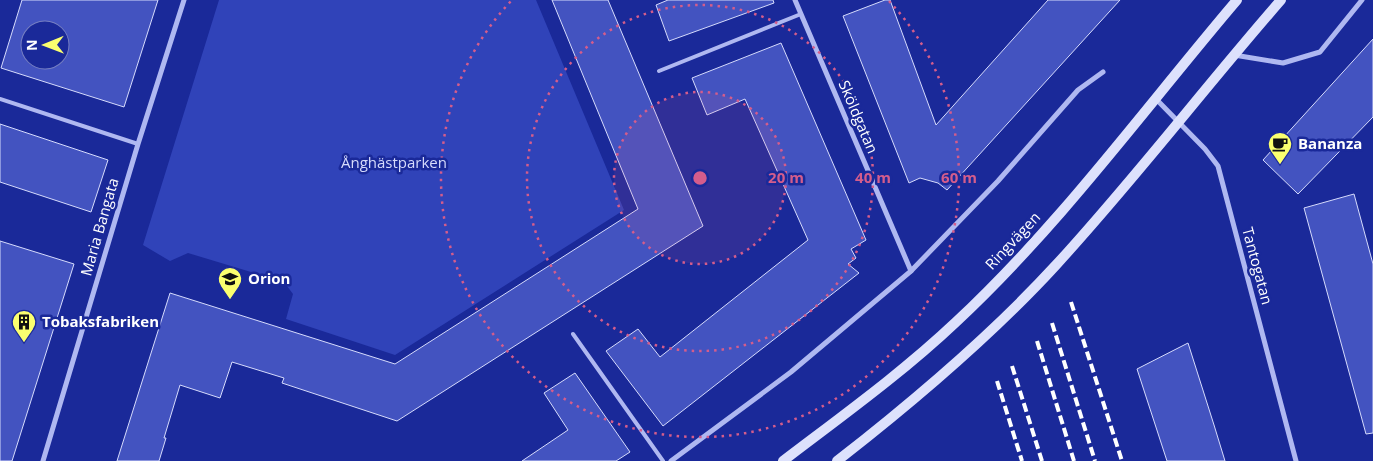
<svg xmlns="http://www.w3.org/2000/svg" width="1373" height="461" viewBox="0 0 1373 461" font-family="'Open Sans',sans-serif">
	<rect width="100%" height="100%" fill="#1a2999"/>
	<path fill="#3043b9" d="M219 0H536L624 210 395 355 286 319 293 294 284 282 188 253 170 261 143 245Z"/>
	<g fill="#4353c0" stroke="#d6dbfc" fill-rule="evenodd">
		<path d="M22 0H158L124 107 1 68ZM30 30H60V60H30Z"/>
		<path d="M552 0H608L703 226 397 421 282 383 284 378 232 362 220 398 180 385 164 438H166L159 461H117L170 293 395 364 638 209Z"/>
		<path d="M668 0H773L774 3 669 41 656 5Z"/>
		<path d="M885 0H890L936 125 1048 0H1120L947 190 938 183 920 178 909 183 843 16Z"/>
		<path d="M1373 39V117L1298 194 1263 160Z"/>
		<path d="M781 43 866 240 851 249 856 258 848 264 859 273 663 426 606 351 638 329 660 357 808 240 745 99 707 115 692 78Z"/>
		<path d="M0 124 108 160 91 212 0 182Z"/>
		<path d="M1354 194 1373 264V433L1366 434 1304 208Z"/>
		<path d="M0 241 74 264 12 461H0Z"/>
		<path d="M1188 343 1214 425 1225 461H1167L1137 369Z"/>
		<path d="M575 373 630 452 616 461H522L568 430 544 393Z"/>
	</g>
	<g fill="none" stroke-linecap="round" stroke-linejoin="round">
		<g stroke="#afb8f1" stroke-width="4">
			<path d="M659 71 801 14"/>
			<path d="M0 99 138 144"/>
			<path d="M573 334 663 461"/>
		</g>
		<g stroke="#afb8f1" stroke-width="5">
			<path d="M795 0 911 271"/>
			<path d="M1234 55 1283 63 1320 52 1362 0"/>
			<path d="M1156 99 1205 149 1218 166 1296 461"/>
			<path d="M43 461 138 144 184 0"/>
			<path d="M671 461 791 372 911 271 998 181 1078 90 1103 72"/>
		</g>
		<g stroke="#dde1fc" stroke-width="10">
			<path d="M783 461C842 416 902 373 956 322 1061 224 1145 108 1237 0"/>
			<path d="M837 461C914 401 990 337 1056 265 1135 179 1205 87 1281 0"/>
		</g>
		<g stroke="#fff" stroke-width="4" stroke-dasharray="9 4" stroke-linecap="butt">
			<path d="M1071 302 1122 461"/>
			<path d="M1052 323 1095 461"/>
			<path d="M1037 341 1074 461"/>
			<path d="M1012 366 1042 461"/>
			<path d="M997 381 1022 461"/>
		</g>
	</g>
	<circle cx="700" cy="178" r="86" fill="#d45d8c" fill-opacity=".12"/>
	<g fill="none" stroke="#d45d8c" stroke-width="2.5" stroke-dasharray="2.5 5">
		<circle cx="700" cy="178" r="86"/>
		<circle cx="700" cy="178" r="173"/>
		<path d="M889 1A259 259 0 1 1 511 1"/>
	</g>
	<defs>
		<g id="cafe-pin" transform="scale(1.25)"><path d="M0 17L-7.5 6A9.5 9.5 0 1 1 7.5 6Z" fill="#fbff6f" stroke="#1a2999"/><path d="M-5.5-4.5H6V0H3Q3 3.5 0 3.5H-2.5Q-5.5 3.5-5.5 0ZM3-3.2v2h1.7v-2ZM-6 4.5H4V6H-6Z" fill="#111"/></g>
		<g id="school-pin" transform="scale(1.25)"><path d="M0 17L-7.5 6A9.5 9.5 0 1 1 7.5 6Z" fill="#fbff6f" stroke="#1a2999"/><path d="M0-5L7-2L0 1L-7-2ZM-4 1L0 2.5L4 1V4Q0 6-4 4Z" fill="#111"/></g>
		<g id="building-pin" transform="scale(1.25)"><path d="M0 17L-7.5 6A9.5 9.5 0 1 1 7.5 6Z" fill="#fbff6f" stroke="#1a2999"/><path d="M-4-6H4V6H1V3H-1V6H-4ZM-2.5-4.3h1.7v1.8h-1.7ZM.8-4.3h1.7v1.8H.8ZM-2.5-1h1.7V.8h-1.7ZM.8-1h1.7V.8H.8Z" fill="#111"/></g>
	</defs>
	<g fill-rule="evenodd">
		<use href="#cafe-pin" x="1280" y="144"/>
		<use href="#school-pin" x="230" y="279"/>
		<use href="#building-pin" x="24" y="322"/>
	</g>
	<g text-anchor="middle" stroke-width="5" stroke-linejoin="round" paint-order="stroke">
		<g font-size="15" fill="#fff" stroke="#1a2999">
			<text transform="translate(858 117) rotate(67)" y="5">Sköldgatan</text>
			<text transform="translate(100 227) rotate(-74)" y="5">Maria Bangata</text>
			<text transform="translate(1013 241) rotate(-47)" y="5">Ringvägen</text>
			<text transform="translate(1257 266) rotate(75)" y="5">Tantogatan</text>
		</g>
		<g font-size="15" font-weight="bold" fill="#fff" stroke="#1a2999" text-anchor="start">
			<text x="1298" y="149">Bananza</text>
			<text x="248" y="284">Orion</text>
			<text x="42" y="327">Tobaksfabriken</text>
		</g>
		<g font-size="15" fill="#d6dbfc" stroke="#1a2999">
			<text x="394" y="168">Ånghästparken</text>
		</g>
	</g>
	<circle cx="700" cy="178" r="8" fill="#d45d8c" stroke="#1a2999" stroke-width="2.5"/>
	<g font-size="15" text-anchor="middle" font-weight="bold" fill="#d45d8c" stroke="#1a2999" stroke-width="5" stroke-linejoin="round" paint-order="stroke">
		<text x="786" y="183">20 m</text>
		<text x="873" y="183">40 m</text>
		<text x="959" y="183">60 m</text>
	</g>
	<g transform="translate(45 45) rotate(269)"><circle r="24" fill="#1a2999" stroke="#767fc2"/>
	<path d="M0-4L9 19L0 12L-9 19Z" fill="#fbff6f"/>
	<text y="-8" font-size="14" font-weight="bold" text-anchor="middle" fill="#ffffff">N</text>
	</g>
</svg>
